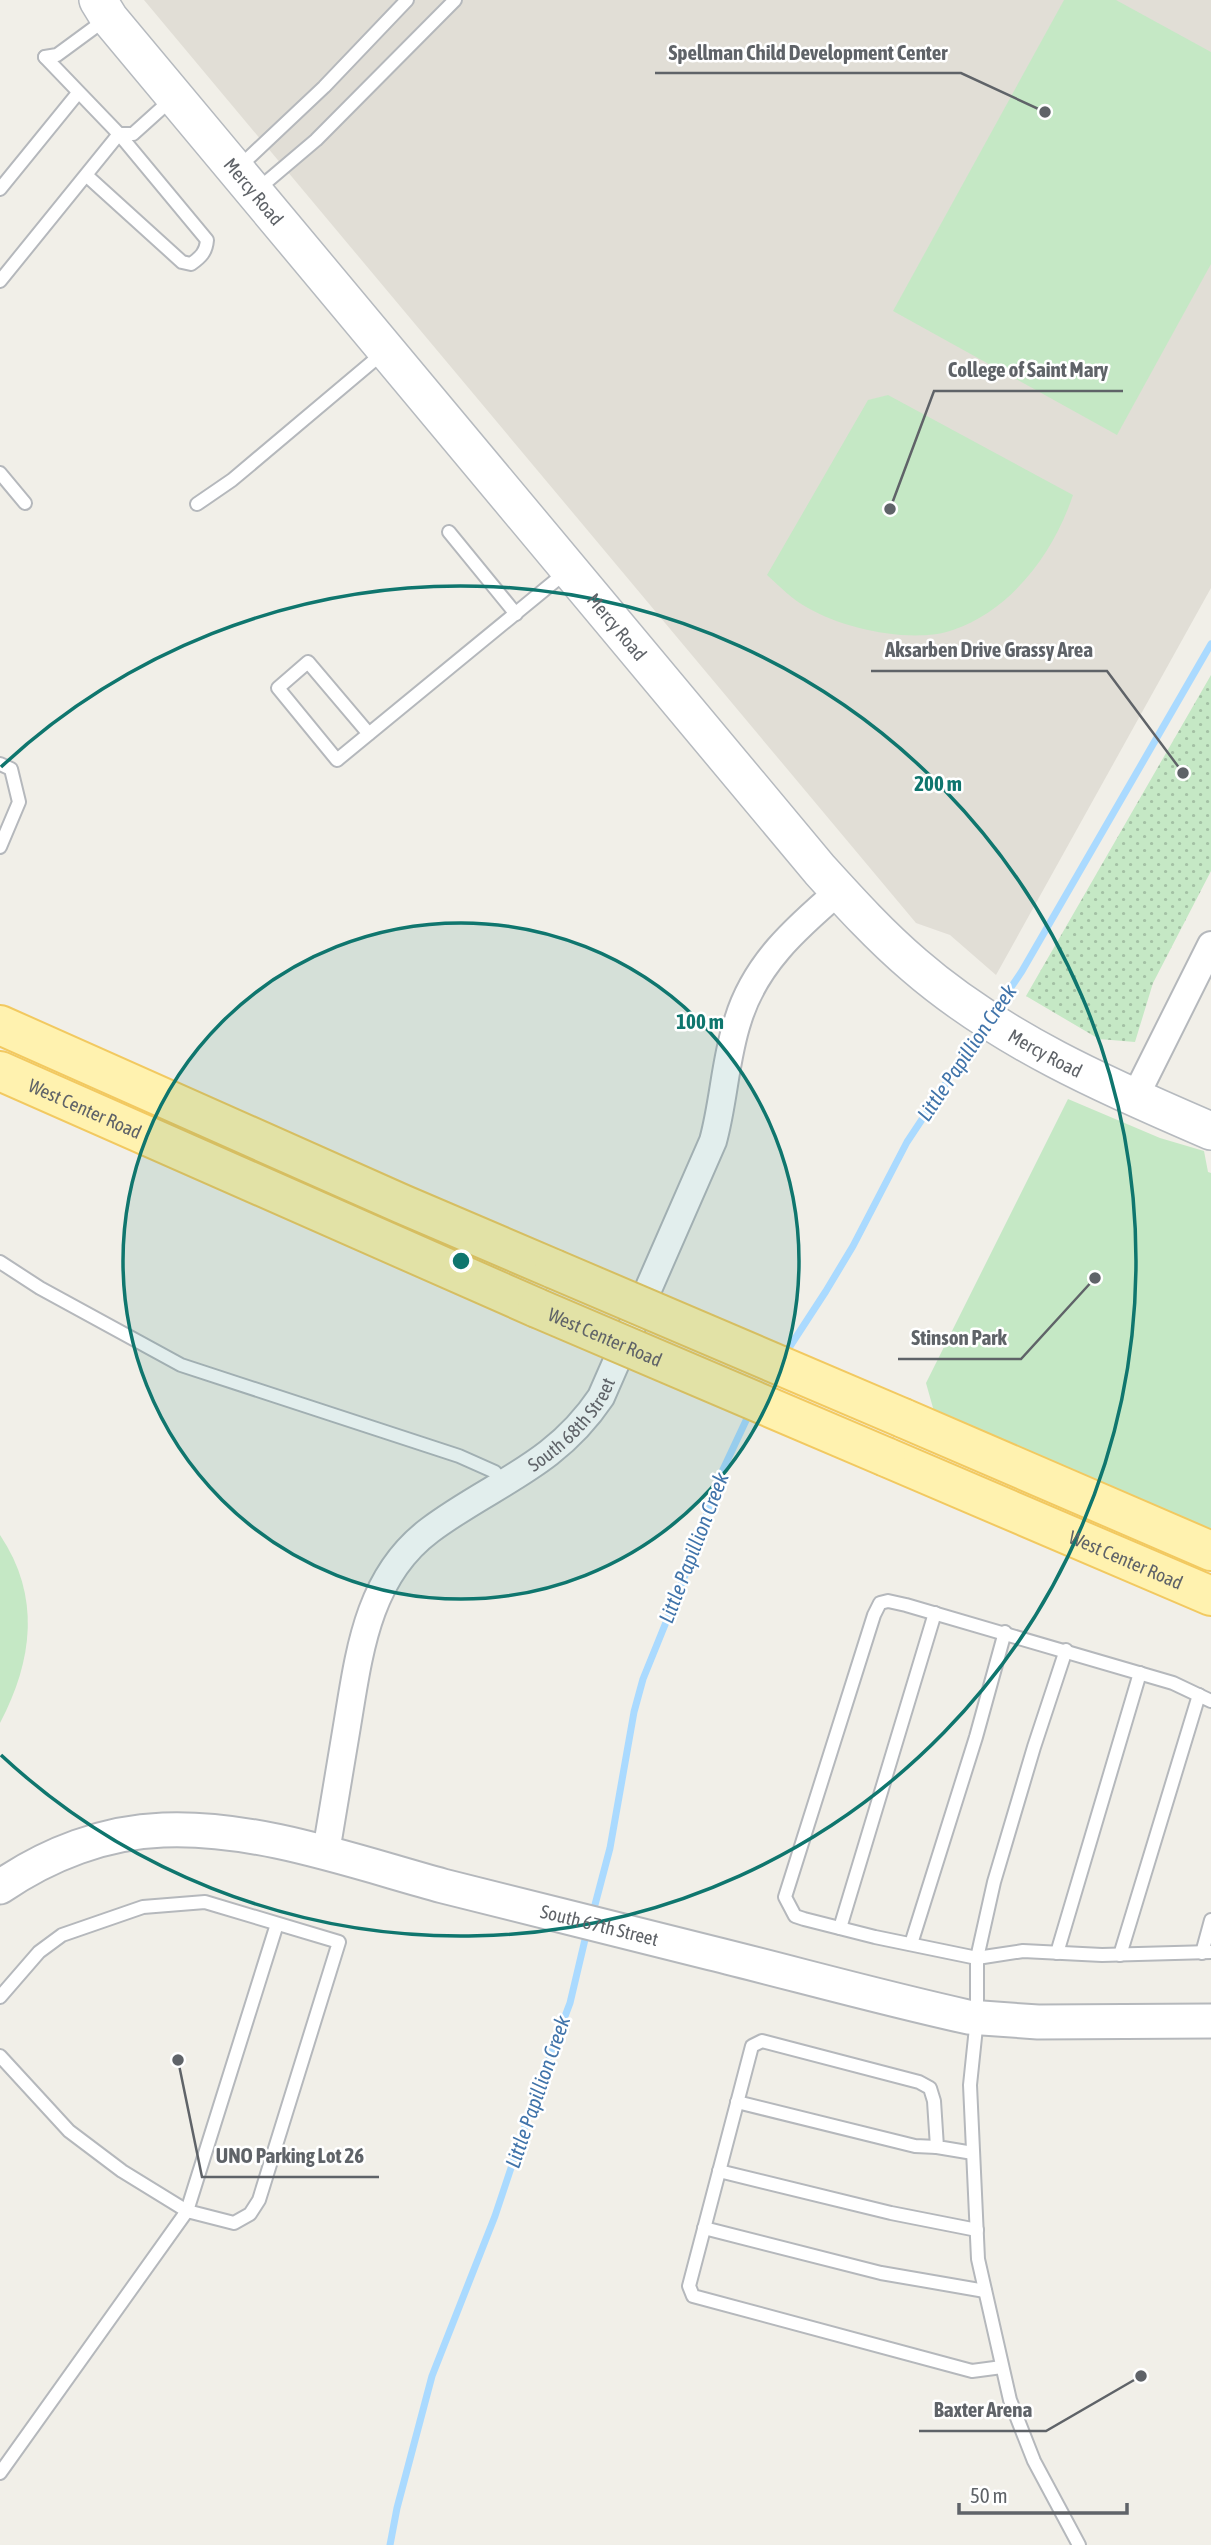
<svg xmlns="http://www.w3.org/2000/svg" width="1211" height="2545" viewBox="0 0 1211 2545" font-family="'Asap Condensed',sans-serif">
	<defs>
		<pattern id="grass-dots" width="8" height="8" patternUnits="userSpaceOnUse" patternTransform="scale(1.75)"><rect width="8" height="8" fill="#c5e8c5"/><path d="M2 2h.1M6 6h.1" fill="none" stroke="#a3c0a4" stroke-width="1.8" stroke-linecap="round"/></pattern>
	</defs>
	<rect width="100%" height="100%" fill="#f1efe8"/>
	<path fill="#e1ded6" d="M144 0H1211V588L996 975 950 935 916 923Z"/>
	<path fill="url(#grass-dots)" d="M1211 675V871L1153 983 1135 1042 1099 1039 1026 996Z"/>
	<g fill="#c5e8c5">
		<path d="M1064 0H1116L1211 52V264L1117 435 893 311Z"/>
		<path d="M888 395 1073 495C1054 552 1012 610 953 630 913 644 844 629 808 608 793 600 780 587 767 575L868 400Z"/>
		<path d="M1068 1099 1160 1138 1204 1151 1208 1172 1211 1173V1537L935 1415 926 1383Z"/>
		<path d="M0 1535C41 1596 33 1660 0 1723Z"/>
	</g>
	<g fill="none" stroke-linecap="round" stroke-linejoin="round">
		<g stroke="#aadaff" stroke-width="7">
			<path d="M995 1011 1022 971 1211 644"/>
			<path d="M785 1354 826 1291 853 1246 907 1142 982 1029"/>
			<path d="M592 1916 610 1848 634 1712 643 1679 688 1568 720 1476 750 1412"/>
			<path d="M390 2545 397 2508 432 2376 495 2216 535 2096 570 2003 587 1931"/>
		</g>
		<g stroke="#b5b8bc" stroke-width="16">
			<g id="service">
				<path d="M45 57 119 134H133L173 98"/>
				<path d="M45 57 57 55 106 19"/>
				<path d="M238 168 324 87 407 0"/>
				<path d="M0 189 78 93"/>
				<path d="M257 190 316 140 455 0"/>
				<path d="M0 281 119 134 207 240C206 252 201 257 191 264L182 262 86 175"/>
				<path d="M0 473 25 503"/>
				<path d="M197 504 232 480 384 352"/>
				<path d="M449 532 516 614"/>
				<path d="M369 734 308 662 278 688 337 760 566 572"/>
				<path d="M0 764 11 769 19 802 0 847"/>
				<path d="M0 1262 40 1288 181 1365 459 1456 495 1472 505 1484"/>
				<path d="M1066 1650 1034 1747 994 1882 977 1958V2018L970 2085 978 2259 1010 2400 1034 2461 1079 2545"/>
				<path d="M1211 1701 1173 1683 906 1605 888 1601 880 1603 874 1615 785 1897 795 1916 804 1919 875 1937 977 1958 1023 1951 1102 1955 1211 1952"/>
				<path d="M840 1928 935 1613"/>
				<path d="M911 1944 976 1737 1005 1632"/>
				<path d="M1057 1953 1140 1673"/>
				<path d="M1202 1953 1211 1920"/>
				<path d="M1120 1955 1199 1695"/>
				<path d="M0 1997 39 1952 62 1935 143 1907 205 1902 339 1942 259 2200 250 2214 234 2223 187 2211 122 2171 69 2131 0 2056"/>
				<path d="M737 2102 915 2146 937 2147"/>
				<path d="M973 2153 937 2147 934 2101 930 2088 919 2082 762 2041 752 2046 689 2286 693 2296 972 2371 1002 2367"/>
				<path d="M719 2171 891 2213 977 2230"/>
				<path d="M704 2228 881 2273 985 2291"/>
				<path d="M0 2473 187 2211 277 1924"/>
			</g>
		</g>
		<g stroke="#b5b8bc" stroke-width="30">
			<g id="minor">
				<path d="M1135 1097 1211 945"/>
				<path id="s1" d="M326 1852C333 1810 340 1768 347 1726 359 1654 367 1577 430 1530 493 1483 554 1467 601 1397L713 1141C724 1101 725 1059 738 1020 755 964 796 928 839 891"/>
			</g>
		</g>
		<g stroke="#b5b8bc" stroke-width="37">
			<g id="tertiary">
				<path id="s2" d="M0 1887C48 1854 105 1832 163 1830 256 1826 355 1862 443 1886 532 1909 622 1930 711 1953 796 1974 882 1998 968 2017L1038 2022 1211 2021"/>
			</g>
		</g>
		<g stroke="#b6babf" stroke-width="40">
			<g id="secondary">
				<path id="s3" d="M98 0 109 18 820 870C850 903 880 936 914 965 999 1039 1108 1087 1211 1131"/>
			</g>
		</g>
		<g stroke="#f2c960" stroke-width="42">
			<g id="primary">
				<path d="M0 1025 402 1204 554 1269"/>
				<path id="s4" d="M0 1071 537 1308"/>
				<path d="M903 1418 1211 1551"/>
				<path id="s5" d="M886 1457 1211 1596"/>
			</g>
		</g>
		<use href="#service" stroke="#fff" stroke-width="12"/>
		<use href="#minor" stroke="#fff" stroke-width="26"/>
		<use href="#tertiary" stroke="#fff" stroke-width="33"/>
		<use href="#secondary" stroke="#fff" stroke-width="37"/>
		<use href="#primary" stroke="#fff2af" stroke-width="38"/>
		<g stroke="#f2c960" stroke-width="42" stroke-linecap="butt">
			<g id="primary-bridge">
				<path d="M554 1269 903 1418"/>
				<path id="s6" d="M537 1308 886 1457"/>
			</g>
		</g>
		<use href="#primary-bridge" stroke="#fff2af" stroke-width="38"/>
	</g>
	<circle cx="461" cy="1261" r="338" fill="#0f766e" fill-opacity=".12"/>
	<g fill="none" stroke="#0f766e" stroke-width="3.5">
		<circle cx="461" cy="1261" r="338"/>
		<path d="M1 767A675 675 0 1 1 1 1755"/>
	</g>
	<g text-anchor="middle" stroke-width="5" stroke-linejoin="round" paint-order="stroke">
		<g font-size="19" fill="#5f6368" stroke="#fff">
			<text dy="7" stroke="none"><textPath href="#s3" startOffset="247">Mercy Road</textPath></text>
			<text dy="7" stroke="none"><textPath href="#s3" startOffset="814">Mercy Road</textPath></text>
			<text dy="7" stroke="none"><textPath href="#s3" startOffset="1423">Mercy Road</textPath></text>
			<text dy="7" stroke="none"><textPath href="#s4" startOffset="93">West Center Road</textPath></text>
			<text dy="7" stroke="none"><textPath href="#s6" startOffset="74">West Center Road</textPath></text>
			<text dy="7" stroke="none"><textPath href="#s1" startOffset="525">South 68th Street</textPath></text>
			<text dy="7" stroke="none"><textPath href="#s5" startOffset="261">West Center Road</textPath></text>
			<text dy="7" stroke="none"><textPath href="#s2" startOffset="623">South 67th Street</textPath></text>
		</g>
		<g font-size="21" font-style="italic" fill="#4174aa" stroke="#fff">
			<text transform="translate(967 1053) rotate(-56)" y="7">Little Papillion Creek</text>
			<text transform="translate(694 1548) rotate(-69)" y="7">Little Papillion Creek</text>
			<text transform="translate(538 2092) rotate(-71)" y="7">Little Papillion Creek</text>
		</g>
	</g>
	<circle cx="461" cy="1261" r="10" fill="#0f766e" stroke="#fff" stroke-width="3.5"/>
	<g font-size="21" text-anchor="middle" font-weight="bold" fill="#0f766e" stroke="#fff" stroke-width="5" stroke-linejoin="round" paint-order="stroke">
		<text x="938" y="791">200 m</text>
		<text x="700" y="1029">100 m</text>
	</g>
	<path fill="none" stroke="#5f6368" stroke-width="2.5" d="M1045 112L961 73H655M890 509L934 391H1123M1183 773L1107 671H871M1095 1278L1021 1359H898M178 2060L202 2177H379M1141 2376L1046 2431H919"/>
	<g fill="#5f6368" stroke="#fff" stroke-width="2.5">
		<circle cx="1045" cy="112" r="7"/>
		<circle cx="890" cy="509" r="7"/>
		<circle cx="1183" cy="773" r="7"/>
		<circle cx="1095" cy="1278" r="7"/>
		<circle cx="178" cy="2060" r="7"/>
		<circle cx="1141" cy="2376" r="7"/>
	</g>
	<g font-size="21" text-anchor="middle" font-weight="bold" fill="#5f6368" stroke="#fff" stroke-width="5" stroke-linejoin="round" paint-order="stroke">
		<text x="808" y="60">Spellman Child Development Center</text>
		<text x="1028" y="377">College of Saint Mary</text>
		<text x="989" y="657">Aksarben Drive Grassy Area</text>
		<text x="959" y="1345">Stinson Park</text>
		<text x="290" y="2163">UNO Parking Lot 26</text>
		<text x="983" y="2417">Baxter Arena</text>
	</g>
	<path d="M959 2503v10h168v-10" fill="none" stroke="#5f6368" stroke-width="3.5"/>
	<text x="970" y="2503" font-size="21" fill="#5f6368" stroke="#ffffff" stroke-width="5" paint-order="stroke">50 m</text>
</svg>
